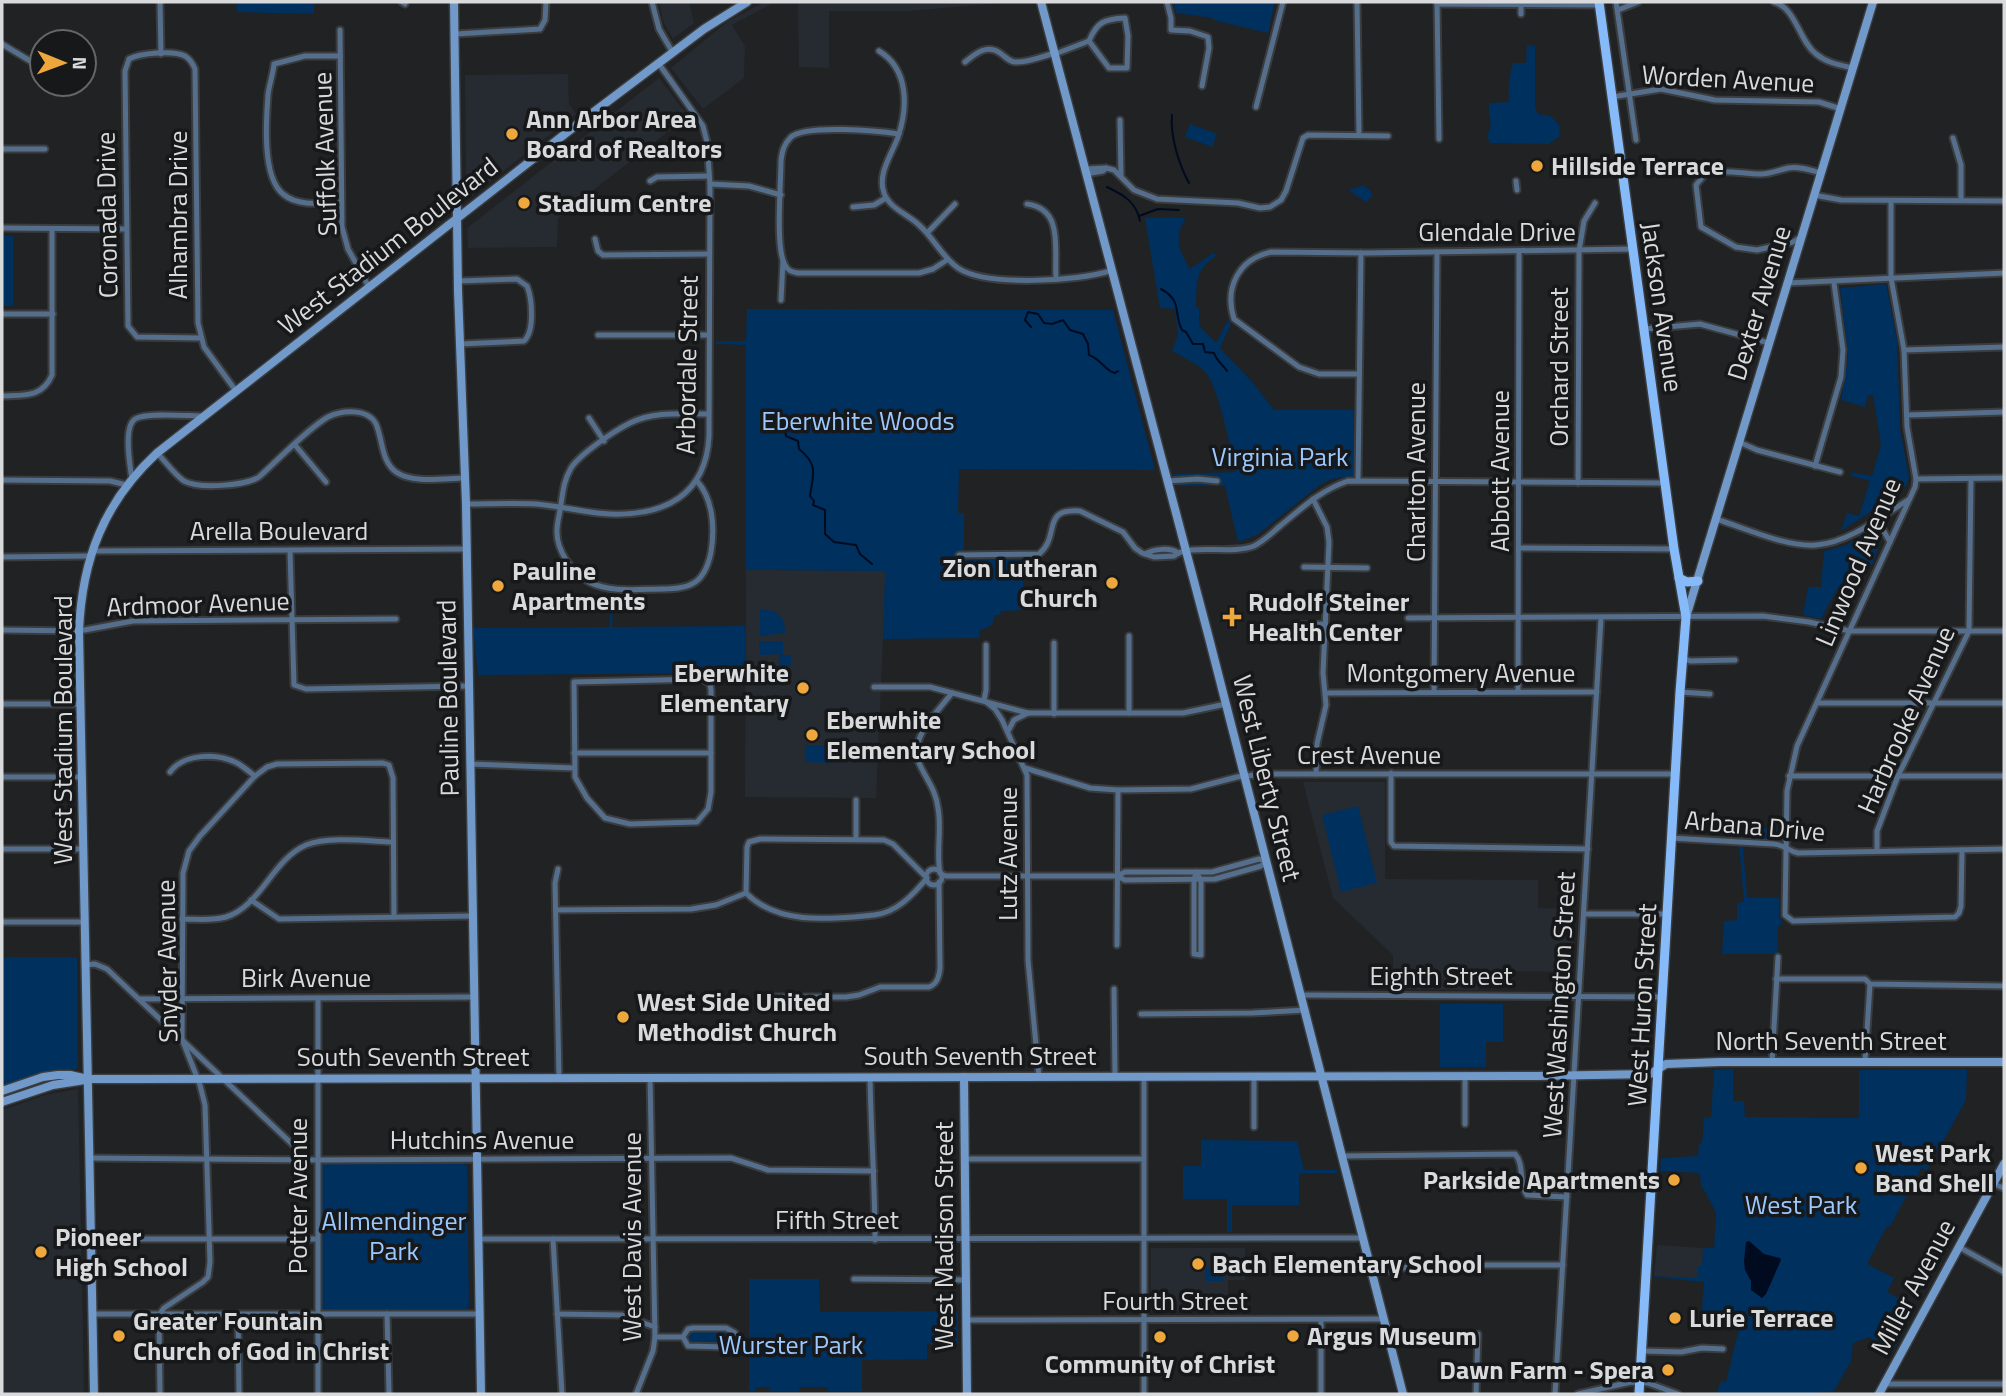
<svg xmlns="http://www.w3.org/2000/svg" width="2006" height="1396" viewBox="0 0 2006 1396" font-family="'Titillium Web',sans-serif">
	<rect width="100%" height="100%" fill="#202224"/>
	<g fill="#262b31">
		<path d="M659 2H689L694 23 673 39 663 21Z"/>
		<path d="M764 2H775L732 25 745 46 744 78 703 109 671 68 727 22Z"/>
		<path d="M798 2H1011L910 11H829V68L799 67Z"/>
		<path d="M568 74 569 104 576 114 473 195 469 196 466 190 465 75Z"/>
		<path d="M659 78 688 116 558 218 557 247 468 248 467 228Z"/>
		<path d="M746 570 886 571 876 798 745 797Z"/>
		<path d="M1303 782H1385V879L1538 880V908L1573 909V972L1478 971V990L1393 989V955L1333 898Z"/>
		<path d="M78 1089 84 1394H2V1110L45 1095Z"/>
		<path d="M1657 1245 1703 1248 1702 1266H1699L1697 1279 1654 1276Z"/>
		<path d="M1151 1248H1245V1280H1228V1312L1151 1311Z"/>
	</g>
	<g fill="#00305e">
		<path d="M236 2H314V14L237 12Z"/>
		<path d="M1173 2H1275L1268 33 1213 20V18L1176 13Z"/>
		<path d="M1527 45 1535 46V107L1538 114 1551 116 1560 126 1559 137 1548 144 1490 143 1487 136C1495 123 1487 116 1489 103L1509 102C1508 91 1509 75 1513 63H1526Z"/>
		<path d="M1190 124 1217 134 1212 147 1185 137Z"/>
		<path d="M1364 185 1371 191 1372 196 1366 202 1348 190Z"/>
		<path d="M1145 218H1186C1173 238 1179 250 1190 269L1213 253 1217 255C1194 271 1197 281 1196 308H1199V325L1216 343 1228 320 1231 324 1220 348 1254 384 1274 410H1354V476L1332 479 1321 484 1257 535 1238 542 1225 486H1177L1173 474 1236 472C1231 450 1218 385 1205 372 1197 363 1182 357 1172 351L1178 334 1175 309 1160 308Z"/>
		<rect x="2" y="236" width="11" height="70"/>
		<path d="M1886 284 1897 340 1900 429 1909 477 1907 484 1900 493 1841 531 1847 513 1859 516 1870 481 1851 476 1852 472 1872 476 1881 445 1873 395H1868L1865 407 1841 400 1848 354 1840 288Z"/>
		<path d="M747 309 1113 310 1155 470 959 469 958 513H964V559H1028V568H1024V571L1027 572 1023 574V610L1001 611 1000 615H995L992 625 979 631 980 638 883 639 885 571 746 570V345L716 344V341H746Z"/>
		<path d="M1871 530H1876L1882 537 1872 565 1854 564 1842 587H1838L1821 619 1803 615 1808 587H1821L1824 551 1846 545Z"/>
		<path d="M612 595 614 596 612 627 745 626V673L478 675 473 628 609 627Z"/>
		<path d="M760 609C777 610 785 615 785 633L760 636Z"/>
		<path d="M759 641H783V655H791V666L779 667V654L760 655Z"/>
		<path d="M806 745H831V763L805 762Z"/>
		<path d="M1358 806 1377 883 1341 892 1322 815Z"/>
		<path d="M1735 827 1777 829 1775 838 1769 840 1737 838Z"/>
		<path d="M1739 846 1743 847 1747 898H1779V916L1783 923 1778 927V954H1722L1724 921 1737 920V904L1744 901Z"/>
		<path d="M2 957H77L78 1067 72 1071 50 1073 2 1087Z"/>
		<path d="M1440 1004H1503V1042H1486V1067H1440Z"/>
		<path d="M1733 1069V1101H1744L1745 1117 1859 1118V1070L1967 1069 1966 1100 1927 1171 1921 1168 1890 1227 1887 1226 1867 1264 1894 1278 1887 1292 1916 1308 1893 1351 1869 1337 1853 1343 1851 1361 1834 1391 1804 1394H1716L1721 1381 1726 1382 1741 1320H1701L1704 1282 1654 1277V1276L1697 1278 1698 1266H1702L1703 1248H1714L1716 1213 1703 1188 1701 1187 1700 1173 1660 1171 1661 1158 1698 1156 1699 1144 1702 1143 1704 1118 1711 1117 1714 1070Z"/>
		<path d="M1201 1140 1297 1141 1304 1170H1337V1173H1299V1205H1232V1232H1227V1199H1183V1166H1201Z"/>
		<path d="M463 1162 467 1167 469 1305 467 1309 323 1310 320 1307 322 1163Z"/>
		<rect x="1206" y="1267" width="17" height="14"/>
		<path d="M749 1279H819L820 1312 958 1311V1344H927V1359L862 1360V1391H828L827 1387H800L799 1391H770L769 1387H756L755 1391H749Z"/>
		<path d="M692 1331H725L732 1337 731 1341 727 1344H693L688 1342 686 1338Z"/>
	</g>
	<path fill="#000b1f" d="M1749 1241 1764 1254 1780 1258 1781 1260 1766 1294 1762 1298 1751 1290V1281L1745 1270 1744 1261 1746 1242Z"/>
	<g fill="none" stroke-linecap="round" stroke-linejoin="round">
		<g stroke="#000b1f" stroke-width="2">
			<path d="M1172 115C1170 136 1179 165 1189 183"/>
			<path d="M1107 187C1124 195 1136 202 1140 221"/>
			<path d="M1139 216 1158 209 1179 210"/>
			<path d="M1161 289C1183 301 1173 313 1182 330L1186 332 1193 344H1203L1205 352 1214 353C1216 360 1223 365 1227 371"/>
			<path d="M1031 327 1025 320 1028 312 1038 314 1044 323 1052 324 1063 320 1070 330 1083 334 1088 344 1089 355C1101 359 1105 371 1115 373L1118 371"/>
			<path d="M770 415 774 417 776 425 785 429 786 436 798 441 799 449C819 465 813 474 810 496L814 501 813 505 825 510V534L834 542 856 545 860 554 872 564"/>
		</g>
		<g stroke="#3a3c3e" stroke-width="9">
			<g id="street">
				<path d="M160 2 161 54"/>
				<path d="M402 2 405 4"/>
				<path d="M652 2 659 29 673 53"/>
				<path d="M1167 2 1171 18V30L1190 31 1208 37 1209 48 1202 86"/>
				<path d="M1357 2 1359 135"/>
				<path d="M1437 2 1439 139"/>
				<path d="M1521 2V14"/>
				<path d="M1616 2 1636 140"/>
				<path d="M1774 2C1796 8 1799 41 1816 54 1827 63 1840 65 1853 68"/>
				<path d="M1437 4 1600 5"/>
				<path d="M1618 10 1638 2"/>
				<path d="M340 30 342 227 348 249 369 287"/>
				<path d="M456 34 540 29 545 20 546 2"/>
				<path d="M2 44 42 68"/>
				<path d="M879 51C909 69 908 108 898 137 892 154 877 174 884 193 889 208 909 215 919 225 934 238 941 256 958 268 986 287 1078 281 1110 271"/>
				<path d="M1055 54 1089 41C1097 22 1104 19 1125 18L1128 36 1127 68H1109L1089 41"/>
				<path d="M965 62C976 53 987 44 1000 53 1006 57 1008 61 1015 62 1027 63 1043 56 1055 53"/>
				<path d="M1612 97 1661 89 1715 100 1819 102 1841 109"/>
				<path d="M1256 107 1283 2"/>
				<path d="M1120 120 1121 176"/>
				<path d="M899 134C879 131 806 124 791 137 784 144 782 151 781 161 781 183 775 248 785 265 788 271 792 272 798 273H919L933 269 947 260"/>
				<path d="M1953 138 1961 165V200"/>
				<path d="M2 149H45"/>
				<path d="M1106 168 1114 170 1134 190 1157 199 1238 203 1260 208 1270 207 1281 200 1286 191 1303 138 1308 135 1388 136"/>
				<path d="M1085 169 1106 168 1103 171 1086 174"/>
				<path d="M650 181 657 177 709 176"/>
				<path d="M1516 181 1517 190"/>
				<path d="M710 184 749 186 781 195"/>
				<path d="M1814 195 1841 200 2004 201"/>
				<path d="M1891 201V278L1904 350 1907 427 1916 479 1915 487 1797 746 1787 791 1785 915 1793 921 1955 917 1959 913 1961 906 1962 850"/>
				<path d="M340 202C322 203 298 207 283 194 262 177 266 121 268 95 269 85 273 75 274 64L305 56H340"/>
				<path d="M1027 204C1064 209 1054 249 1056 278"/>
				<path d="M853 207 874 205 886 198"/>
				<path d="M2 228 126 229"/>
				<path d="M928 232 955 204"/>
				<path d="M1801 237 1793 242 1757 250 1736 247 1701 227 1696 185 1706 173C1725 169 1743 174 1761 174 1771 174 1779 170 1788 168 1799 166 1810 170 1821 173"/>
				<path d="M595 239 598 251 603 255 709 254"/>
				<path d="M458 281 517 279 527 286C532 298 535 331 524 341L460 344"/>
				<path d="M1788 283 2004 273"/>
				<path d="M781 300 783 261"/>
				<path d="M2 314H53"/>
				<path d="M1644 329 1700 324 1769 343"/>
				<path d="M598 335H709"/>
				<path d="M200 338 137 337 128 326 125 71 129 59C140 53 174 50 185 56 190 59 193 64 195 69L198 323 204 347 236 391"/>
				<path d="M1904 350 2004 347"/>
				<path d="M1359 374H1319L1299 367 1234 319C1224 287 1239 259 1271 252L1366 253 1633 249"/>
				<path d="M2 396C24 395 42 398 52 375V229"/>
				<path d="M1907 415 2004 412"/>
				<path d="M589 418 604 441"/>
				<path d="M1739 442 1757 450 1840 472"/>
				<path d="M295 445 326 482"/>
				<path d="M157 453C166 462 174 474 184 481 199 489 245 486 259 477 278 460 307 429 328 417 342 410 368 408 376 424 383 440 381 461 396 472 413 484 445 478 465 478"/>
				<path d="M1815 466 1841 377 1843 350 1834 283"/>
				<path d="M132 479C130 466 123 427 135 419 146 412 188 416 202 416"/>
				<path d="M1916 479 2004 478"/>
				<path d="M2 480 110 481 127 485"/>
				<path d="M697 481C713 499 715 528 711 552 705 582 692 589 663 589 640 589 610 593 589 582 572 573 556 550 557 530 557 522 560 513 561 504 563 491 564 480 571 468 580 454 614 431 630 423 654 411 682 414 708 414"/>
				<path d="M1167 481 1198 479 1217 481"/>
				<path d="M1358 481 1361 253"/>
				<path d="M1578 483 1579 251 1584 221 1595 203"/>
				<path d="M1313 499 1327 527 1329 542 1323 673 1326 705 1317 744 1316 774"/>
				<path d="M466 504C489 504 513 503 536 504 561 506 585 513 610 514 665 516 706 495 709 436L710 184 707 142 703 126 659 64"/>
				<path d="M1716 519C1745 528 1785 547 1816 545 1848 543 1881 517 1908 500"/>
				<path d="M1877 519 1890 542"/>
				<path d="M1519 548 1674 549"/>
				<path d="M92 551 467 549"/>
				<path d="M290 551 294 685 306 689 469 686"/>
				<path d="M1145 554C1154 549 1170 547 1178 553"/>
				<path d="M959 555 1039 554C1061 536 1040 508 1080 511L1123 532 1135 548 1142 553 1154 557 1174 556C1188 543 1232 555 1254 546 1264 541 1272 533 1280 526 1302 508 1321 490 1348 481L1666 483"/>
				<path d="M2 557 90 556"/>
				<path d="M1304 567 1367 568"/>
				<path d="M1408 618 1763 616 1809 622 1850 631H2004"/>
				<path d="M1297 625 1326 624"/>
				<path d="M2 630 79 631 133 621 396 619"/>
				<path d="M1054 643V714"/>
				<path d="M986 645V690L984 700 995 709 1002 720 1027 775 1028 960 1039 1077"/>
				<path d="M1683 658 1690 661 1735 660"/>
				<path d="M703 679 710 684 711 690V792L708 809 697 822 630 824 605 818 587 798 575 777 574 682Z"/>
				<path d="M874 687H930L1028 713"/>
				<path d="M1434 692 1437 252"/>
				<path d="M1518 692 1519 251"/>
				<path d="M1680 692 1710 694"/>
				<path d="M1326 693 1597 692"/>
				<path d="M1818 703H2004"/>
				<path d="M2 704H80"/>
				<path d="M1129 713V636"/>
				<path d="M1008 731 1014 720 1028 713H1183L1226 704"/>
				<path d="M574 753H711"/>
				<path d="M470 764 574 768"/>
				<path d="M1025 768 1090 788 1118 790 1191 789 1237 777 1264 774H1676"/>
				<path d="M170 772C184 753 217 753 237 763 243 766 249 772 255 776"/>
				<path d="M1391 773V842L1394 846 1588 849"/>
				<path d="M1789 776H2004"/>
				<path d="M2 777H81"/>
				<path d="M856 800V838"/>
				<path d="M1671 838 1774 844C1785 845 1788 851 1798 853L2004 849"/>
				<path d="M2 849H83"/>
				<path d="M1877 851V831L1898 776 1969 631 1971 479"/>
				<path d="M558 869 555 883 559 1078"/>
				<circle cx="934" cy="877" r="8"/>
				<path d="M1196 872 1201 880V955L1194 954V880Z"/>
				<path d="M940 873C936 852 942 829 938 808 936 790 926 779 919 763 908 739 938 711 952 693"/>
				<path d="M941 874 946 876H1117L1125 872H1212L1259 859 1267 861"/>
				<path d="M1117 876 1125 880 1215 879 1261 866 1267 861"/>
				<path d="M746 893 747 847 749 842 760 839 884 840 893 844 926 877"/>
				<path d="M746 893C779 926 831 919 874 915 896 913 913 895 927 878"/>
				<path d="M251 900 279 919 472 916"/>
				<path d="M556 910 691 909 716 905 746 893"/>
				<path d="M1584 914H1667"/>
				<path d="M182 919C196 919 212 921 226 917 261 906 272 860 306 845 328 836 368 841 392 842"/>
				<path d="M2 922H85"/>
				<path d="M1117 945 1118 790"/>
				<path d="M85 965 95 964 107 969 309 1160"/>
				<path d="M1776 979H1865L1870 984 2004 986"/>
				<path d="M1114 989 1115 1077"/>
				<path d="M1302 995 1663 997"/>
				<path d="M759 997H846L859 995 880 987H929C937 984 939 977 940 968L939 882"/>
				<path d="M139 999 474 997"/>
				<path d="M1141 1014 1252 1013 1306 1010"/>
				<path d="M1772 1062 1778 957"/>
				<path d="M1865 1062 1870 984"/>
				<path d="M1465 1075V1124"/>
				<path d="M1254 1076V1127"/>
				<path d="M870 1077C871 1132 875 1185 875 1240"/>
				<path d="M1144 1077V1394"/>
				<path d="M1343 1156 1515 1154C1525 1165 1518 1182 1527 1195L1567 1197"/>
				<path d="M89 1158 318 1160 731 1158 768 1170 874 1171"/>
				<path d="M965 1159H1143"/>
				<path d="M1993 1184 2004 1188"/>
				<path d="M91 1239H317"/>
				<path d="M478 1239 1363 1238"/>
				<path d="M553 1239 562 1394"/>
				<path d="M1959 1247 2004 1272"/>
				<path d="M1372 1274 1418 1265H1563"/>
				<path d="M854 1279 966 1280"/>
				<path d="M92 1314H479"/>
				<path d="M238 1314 239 1394"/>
				<path d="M387 1314 389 1394"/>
				<path d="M557 1314 622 1315 655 1327"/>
				<path d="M966 1320 1384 1319"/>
				<path d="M693 1328H726L735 1333 734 1343 726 1347 688 1346 683 1337 688 1329Z"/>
				<path d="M655 1337H683"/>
				<path d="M1643 1351 1681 1352 1702 1348 1723 1349"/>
				<path d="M1885 1384H2004"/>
				<path d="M160 1394 159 1315 164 1308 203 1282 208 1277 210 1262 205 1105 200 1085 182 1039 183 873 189 851 200 836 255 776 267 767 277 764 383 763 389 765 393 778 394 917"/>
				<path d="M318 1394V998"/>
				<path d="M636 1394 653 1351 655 1337 650 1077"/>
				<path d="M1321 1394V1321"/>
				<path d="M1476 1394 1478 1334"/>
				<path d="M1555 1394 1601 618"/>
				<path d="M1578 1394 1631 1382 1648 1383 1678 1394"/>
			</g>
		</g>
		<g stroke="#3a3c3e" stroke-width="11">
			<g id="secondary">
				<path d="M454 2 458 291 466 504 481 1394"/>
				<path d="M1041 2 1209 638 1403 1394"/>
				<path d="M1686 617 1873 2"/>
				<path d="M964 1077 967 1394"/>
				<path d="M2 1091 43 1077 58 1075H70L88 1079H137L1537 1076 1650 1074 1666 1064 1720 1062H2004"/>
				<path d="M2 1102 53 1085 85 1080"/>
				<path d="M94 1394 79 631C82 559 104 502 157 453L579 123 704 29 747 2"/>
				<path d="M1879 1394 2004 1164"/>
			</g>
		</g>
		<g stroke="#3a3c3e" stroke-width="12">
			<g id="primary">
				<path d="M1599 2 1674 549 1686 617 1680 692 1639 1394"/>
				<path d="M1679 578 1687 582 1698 581"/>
			</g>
		</g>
		<use href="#street" stroke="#556e8b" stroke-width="5"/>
		<use href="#secondary" stroke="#7199c9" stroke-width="8"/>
		<use href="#primary" stroke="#86baf8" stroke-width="9"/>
	</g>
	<g fill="#eea73d" stroke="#17181a" stroke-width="2.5">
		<circle cx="512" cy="134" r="7"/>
		<circle cx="1537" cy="166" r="7"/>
		<circle cx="524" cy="203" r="7"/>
		<circle cx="1112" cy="583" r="7"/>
		<circle cx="498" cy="586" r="7"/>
		<path d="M1228.5 606.5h7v7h7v7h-7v7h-7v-7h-7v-7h7z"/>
		<circle cx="803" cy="688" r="7"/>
		<circle cx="812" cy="735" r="7"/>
		<circle cx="623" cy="1017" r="7"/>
		<circle cx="1861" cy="1168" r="7"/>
		<circle cx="1674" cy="1180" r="7"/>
		<circle cx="41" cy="1252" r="7"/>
		<circle cx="1198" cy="1264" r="7"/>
		<circle cx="1675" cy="1318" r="7"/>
		<circle cx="119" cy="1336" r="7"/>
		<circle cx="1293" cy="1336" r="7"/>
		<circle cx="1160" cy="1337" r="7"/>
		<circle cx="1668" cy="1370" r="7"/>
	</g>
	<g text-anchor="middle" stroke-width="7" stroke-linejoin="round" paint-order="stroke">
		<g font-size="26" fill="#d9dadc" stroke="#17181a">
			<text transform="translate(1728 79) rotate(3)" y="9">Worden Avenue</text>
			<text transform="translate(325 154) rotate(-92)" y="9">Suffolk Avenue</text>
			<text transform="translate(107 215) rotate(-91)" y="9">Coronada Drive</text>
			<text transform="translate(178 215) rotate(-90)" y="9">Alhambra Drive</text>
			<text x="1497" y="241">Glendale Drive</text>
			<text transform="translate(388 246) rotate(-38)" y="9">West Stadium Boulevard</text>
			<text transform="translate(1759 303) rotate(-73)" y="9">Dexter Avenue</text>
			<text transform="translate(1662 307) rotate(82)" y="9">Jackson Avenue</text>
			<text transform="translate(687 365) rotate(-89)" y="9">Arbordale Street</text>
			<text transform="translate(1559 367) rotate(-90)" y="9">Orchard Street</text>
			<text transform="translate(1500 471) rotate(-90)" y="9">Abbott Avenue</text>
			<text transform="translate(1416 472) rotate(-90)" y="9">Charlton Avenue</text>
			<text x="279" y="540">Arella Boulevard</text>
			<text transform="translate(1858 562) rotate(-67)" y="9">Linwood Avenue</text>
			<text transform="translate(198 604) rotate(-2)" y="9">Ardmoor Avenue</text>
			<text x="1461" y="682">Montgomery Avenue</text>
			<text transform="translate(448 698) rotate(-91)" y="9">Pauline Boulevard</text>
			<text transform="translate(1906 720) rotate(-66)" y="9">Harbrooke Avenue</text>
			<text transform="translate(63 730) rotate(-90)" y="9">West Stadium Boulevard</text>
			<text x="1369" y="764">Crest Avenue</text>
			<text transform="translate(1267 778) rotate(76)" y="9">West Liberty Street</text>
			<text transform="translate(1755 826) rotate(5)" y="9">Arbana Drive</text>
			<text transform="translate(1008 854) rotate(-90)" y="9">Lutz Avenue</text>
			<text transform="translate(167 961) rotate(-91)" y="9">Snyder Avenue</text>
			<text x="1441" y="985">Eighth Street</text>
			<text x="306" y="987">Birk Avenue</text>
			<text transform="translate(1559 1005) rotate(-87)" y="9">West Washington Street</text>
			<text transform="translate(1642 1005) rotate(-87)" y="9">West Huron Street</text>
			<text x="1831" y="1050">North Seventh Street</text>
			<text x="980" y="1065">South Seventh Street</text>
			<text x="413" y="1066">South Seventh Street</text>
			<text x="482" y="1149">Hutchins Avenue</text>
			<text transform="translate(298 1196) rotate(-90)" y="9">Potter Avenue</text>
			<text x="837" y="1229">Fifth Street</text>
			<text transform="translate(944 1236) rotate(-90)" y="9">West Madison Street</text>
			<text transform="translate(632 1237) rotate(-90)" y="9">West Davis Avenue</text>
			<text transform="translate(1913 1287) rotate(-62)" y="9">Miller Avenue</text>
			<text x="1175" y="1310">Fourth Street</text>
		</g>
		<g font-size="26" font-weight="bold" fill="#d9dadc" stroke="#17181a" text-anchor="start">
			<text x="526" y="128">Ann Arbor Area<tspan x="526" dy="30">Board of Realtors</tspan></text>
			<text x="1551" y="175">Hillside Terrace</text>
			<text x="538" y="212">Stadium Centre</text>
			<text x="1098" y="577" text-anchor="end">Zion Lutheran<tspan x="1098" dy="30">Church</tspan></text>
			<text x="512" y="580">Pauline<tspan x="512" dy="30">Apartments</tspan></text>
			<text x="1248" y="611">Rudolf Steiner<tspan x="1248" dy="30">Health Center</tspan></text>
			<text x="789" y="682" text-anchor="end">Eberwhite<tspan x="789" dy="30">Elementary</tspan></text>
			<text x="826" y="729">Eberwhite<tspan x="826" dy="30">Elementary School</tspan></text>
			<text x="637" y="1011">West Side United<tspan x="637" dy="30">Methodist Church</tspan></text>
			<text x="1875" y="1162">West Park<tspan x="1875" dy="30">Band Shell</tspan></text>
			<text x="1660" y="1189" text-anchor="end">Parkside Apartments</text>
			<text x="55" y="1246">Pioneer<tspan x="55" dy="30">High School</tspan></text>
			<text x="1212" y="1273">Bach Elementary School</text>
			<text x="1689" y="1327">Lurie Terrace</text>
			<text x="133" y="1330">Greater Fountain<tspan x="133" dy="30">Church of God in Christ</tspan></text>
			<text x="1307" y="1345">Argus Museum</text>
			<text x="1160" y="1373" text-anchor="middle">Community of Christ</text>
			<text x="1654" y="1379" text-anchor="end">Dawn Farm - Spera</text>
		</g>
		<g font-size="26" fill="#9ac8ff" stroke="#17181a">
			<text x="858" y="430">Eberwhite Woods</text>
			<text x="1280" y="466">Virginia Park</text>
			<text x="1801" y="1214">West Park</text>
			<text x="394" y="1230">Allmendinger<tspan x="394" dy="30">Park</tspan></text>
			<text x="791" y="1354">Wurster Park</text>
		</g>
	</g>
	<rect width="2006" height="1396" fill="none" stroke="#d9dadc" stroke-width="7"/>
	<g transform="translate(63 63) rotate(91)"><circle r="33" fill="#17181a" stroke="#656668" stroke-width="2"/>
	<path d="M0-5L12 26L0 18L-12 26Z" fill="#eea73d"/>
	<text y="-10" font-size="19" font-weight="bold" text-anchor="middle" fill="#d9dadc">N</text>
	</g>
</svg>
